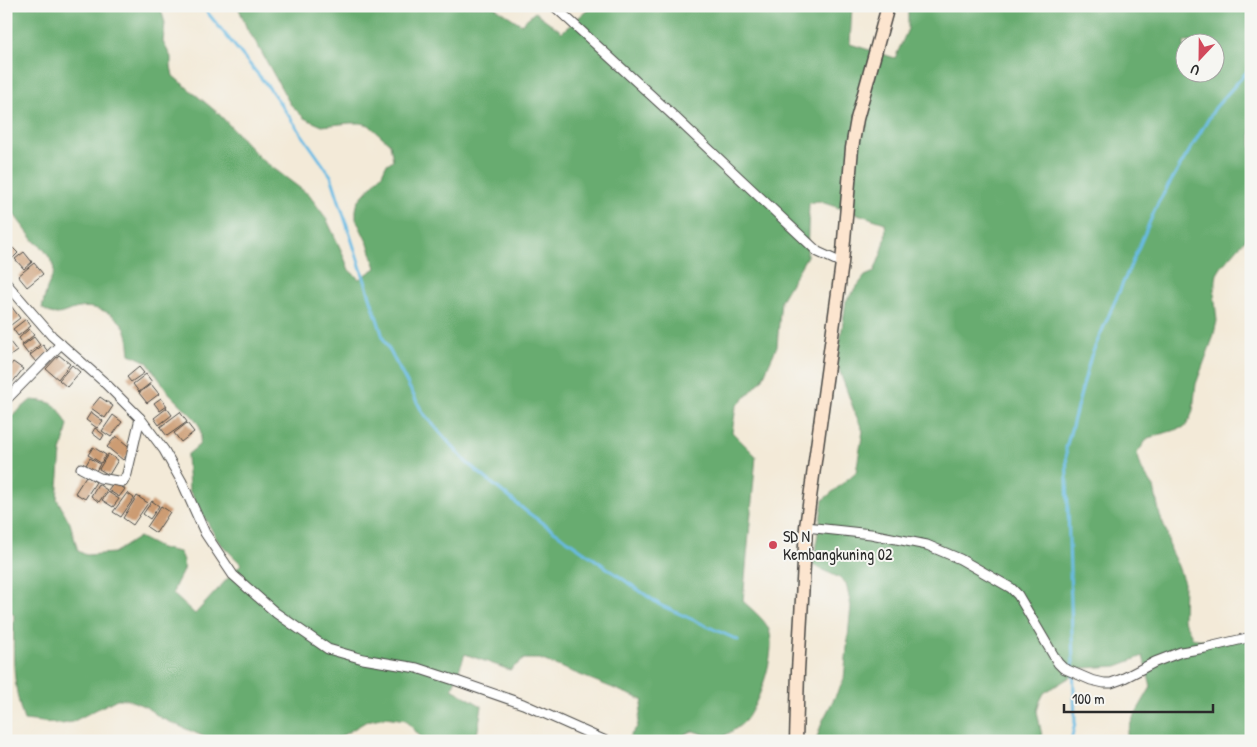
<svg xmlns="http://www.w3.org/2000/svg" width="1257" height="747" viewBox="0 0 1257 747" font-family="'Patrick Hand',sans-serif">
	<rect width="100%" height="100%" fill="#f6f6f2"/>
	<filter id="ink" filterUnits="userSpaceOnUse"><feTurbulence type="fractalNoise" baseFrequency=".02" numOctaves="2"/><feDisplacementMap in="SourceGraphic" scale="10" xChannelSelector="R" yChannelSelector="G"/><feConvolveMatrix kernelMatrix="1 2 1 2 8 2 1 2 1" color-interpolation-filters="sRGB"/></filter>
	<filter id="wash" filterUnits="userSpaceOnUse"><feTurbulence type="fractalNoise" baseFrequency=".0096" numOctaves="4" result="noise"/><feDisplacementMap in="SourceGraphic" scale="20" xChannelSelector="R" yChannelSelector="G"/><feGaussianBlur stdDeviation="1.12" result="paint"/><feColorMatrix in="noise" values="0 0 0 0 0 0 0 0 0 0 0 0 0 0 0 0 0 1.4 0 .05"/><feComposite in="paint" operator="in"/></filter>
	<g filter="url(#wash)">
		<rect width="100%" height="100%" fill="#f3ead8"/>
		<path fill="#67ac70" stroke="#496c4e" fill-rule="evenodd" d="M6 6H160L165 23 163 42 171 57V66L173 76 218 113 260 158 309 195 326 218 342 252 349 270 359 279 376 268 369 246 356 219V210L358 201 382 174 386 165 393 160 390 144 369 125 360 123H350L322 126 304 118 290 104 257 44 247 29 238 6H493L521 24 535 12 562 32 592 6H852L850 44 895 58 908 29V6H1251V233L1222 266 1217 274 1214 292 1217 321 1213 338 1196 384 1193 410 1190 419 1185 427 1148 438 1137 453 1142 470 1154 487 1160 516 1167 533 1170 550 1178 566 1184 583 1183 619 1193 638C1212 644 1239 629 1251 643V741H1124L1133 718 1151 687 1143 656 1117 666 1085 668 1044 693 1040 701 1037 711 1043 741H816L822 722 844 679 851 606 846 583C836 574 824 572 813 565L823 500 856 472 863 431 855 413 837 364 846 301 865 276 874 272C880 256 888 241 885 223L818 201 809 203 807 256 781 300 777 346 762 380 736 407 732 432 756 456 743 601C750 608 762 617 767 626 780 646 759 704 745 721 738 728 728 734 719 739L693 731 685 734 683 741H626L637 727 643 700 540 659H524L510 670 465 654 452 689 482 706 476 741H424L406 720 385 717 367 721 333 741H214L161 718 146 707 127 699H117L72 722 62 724 24 720C12 686 13 651 14 615L6 608V421L31 400C55 402 56 403 68 425L61 452 57 499 70 523 78 551 86 555 114 553 139 537 160 548 179 552C191 571 176 576 173 594L195 614 241 564 218 541 189 490 187 455 199 445 201 436 200 427 195 419 169 393 147 362 130 354C129 347 129 338 126 331 119 314 96 305 79 308 62 311 58 320 42 308L47 288 54 272 53 263 43 248 35 242 6 204ZM1184 42H1214V72H1184Z"/>
		<g fill="none" stroke-linecap="round" stroke-linejoin="round">
			<g stroke="#68bbe4" stroke-width="3">
				<path d="M202 6 270 89 331 176 384 340 423 413 466 462 527 512 660 605 738 640"/>
				<path d="M1071 741 1075 723 1066 448 1091 356 1158 203 1215 108 1251 67"/>
			</g>
		</g>
		<g id="blocks">
			<g fill="#cc9c73">
				<path d="M13 248 18 253 8 263 6 261V255Z"/>
				<path d="M24 252 32 262 24 269 15 259Z"/>
				<path d="M34 263 43 274 27 287 18 276Z"/>
				<path d="M11 306 20 318 7 328 6 309Z"/>
				<path d="M26 319 31 326 18 336 13 329Z"/>
				<path d="M29 329 34 335 23 344 19 338Z"/>
				<path d="M6 337 17 351 6 359Z"/>
				<path d="M34 337 40 345 28 354 22 346Z"/>
				<path d="M43 345 49 353 36 362 30 355Z"/>
				<path d="M59 355 70 364 58 379 46 369Z"/>
				<path d="M13 362 23 369 12 383 6 379V371Z"/>
				<path d="M72 365 80 372 67 387 59 380Z"/>
				<path d="M139 367 144 373 131 382 127 377Z"/>
				<path d="M146 374 152 382 139 392 133 384Z"/>
				<path d="M151 384 159 394 147 403 139 393Z"/>
				<path d="M100 397 113 406 105 418 91 408Z"/>
				<path d="M161 398 167 406 160 411 154 403Z"/>
				<path d="M167 408 172 415 159 425 154 418Z"/>
				<path d="M91 412 103 421 97 428 86 420Z"/>
				<path d="M180 412 187 422 167 436 160 427Z"/>
				<path d="M113 415 122 422 111 437 102 431Z"/>
				<path d="M187 423 194 432 181 442 174 433Z"/>
				<path d="M95 428 104 435 101 440 92 433Z"/>
				<path d="M116 436 132 449 123 460 107 447Z"/>
				<path d="M93 447 106 455 101 463 88 455Z"/>
				<path d="M108 454 118 460 109 475 99 469Z"/>
				<path d="M90 458 100 464 96 471 86 465Z"/>
				<path d="M86 476 96 482 85 499 75 493Z"/>
				<path d="M114 482 125 489 119 497 108 490Z"/>
				<path d="M98 484 107 490 99 502 91 496Z"/>
				<path d="M108 492 119 499 113 507 102 500Z"/>
				<path d="M127 493 134 498 121 517 113 512Z"/>
				<path d="M137 496 148 503 133 525 123 518Z"/>
				<path d="M152 501 159 506 150 519 143 514Z"/>
				<path d="M161 506 170 512 156 533 147 527Z"/>
			</g>
		</g>
	</g>
	<g filter="url(#ink)">
		<use href="#blocks" fill-opacity="0" stroke="#494845" stroke-width="1"/>
		<g fill="none" stroke-linecap="round" stroke-linejoin="round">
			<g stroke="#494845" stroke-width="11">
				<g id="street">
					<path d="M554 6 677 119 818 252 842 263"/>
					<path d="M6 283 52 336 104 382 140 418 164 450 182 482 205 533 233 575 276 613 328 649 363 659 417 668 454 680 523 704 606 741"/>
					<path d="M6 400 61 344"/>
					<path d="M81 468 100 478 123 482 127 474 140 418"/>
					<path d="M806 527 871 534 927 545 960 559 1011 588 1018 595 1058 663 1063 668 1091 680 1104 683H1111L1122 679 1155 662 1181 652 1205 648 1251 637"/>
				</g>
			</g>
			<g stroke="#494845" stroke-width="15">
				<path id="secondary" d="M796 741 798 671 806 527 842 263 852 148 857 119 888 6"/>
			</g>
			<use href="#street" stroke="#fff" stroke-width="9"/>
			<use href="#secondary" stroke="#fce5cf" stroke-width="12"/>
		</g>
	</g>
	<circle fill="#d1495b" stroke="#f6f6f2" stroke-width="2" cx="773" cy="545" r="5"/>
	<g text-anchor="middle" stroke-width="4" stroke-linejoin="round" paint-order="stroke">
		<g font-size="16" fill="#2b2b2b" stroke="#f6f6f2" text-anchor="start">
			<text x="783" y="542">SD N<tspan x="783" dy="18">Kembangkuning 02</tspan></text>
		</g>
	</g>
	<rect width="1257" height="747" fill="none" stroke="#f6f6f2" stroke-width="25"/>
	<g transform="translate(1200 58) rotate(202)"><circle r="24" fill="#f6f6f2" stroke="#a5a5a2"/>
	<path d="M0-4L9 19L0 12L-9 19Z" fill="#d1495b"/>
	<text y="-8" font-size="14" font-weight="bold" text-anchor="middle" fill="#2b2b2b">U</text>
	</g>
	<path d="M1064 704v8h149v-8" fill="none" stroke="#2b2b2b" stroke-width="2.5"/>
	<text x="1072" y="704" font-size="15" fill="#2b2b2b" stroke="#f6f6f2" stroke-width="4" paint-order="stroke">100 m</text>
</svg>
